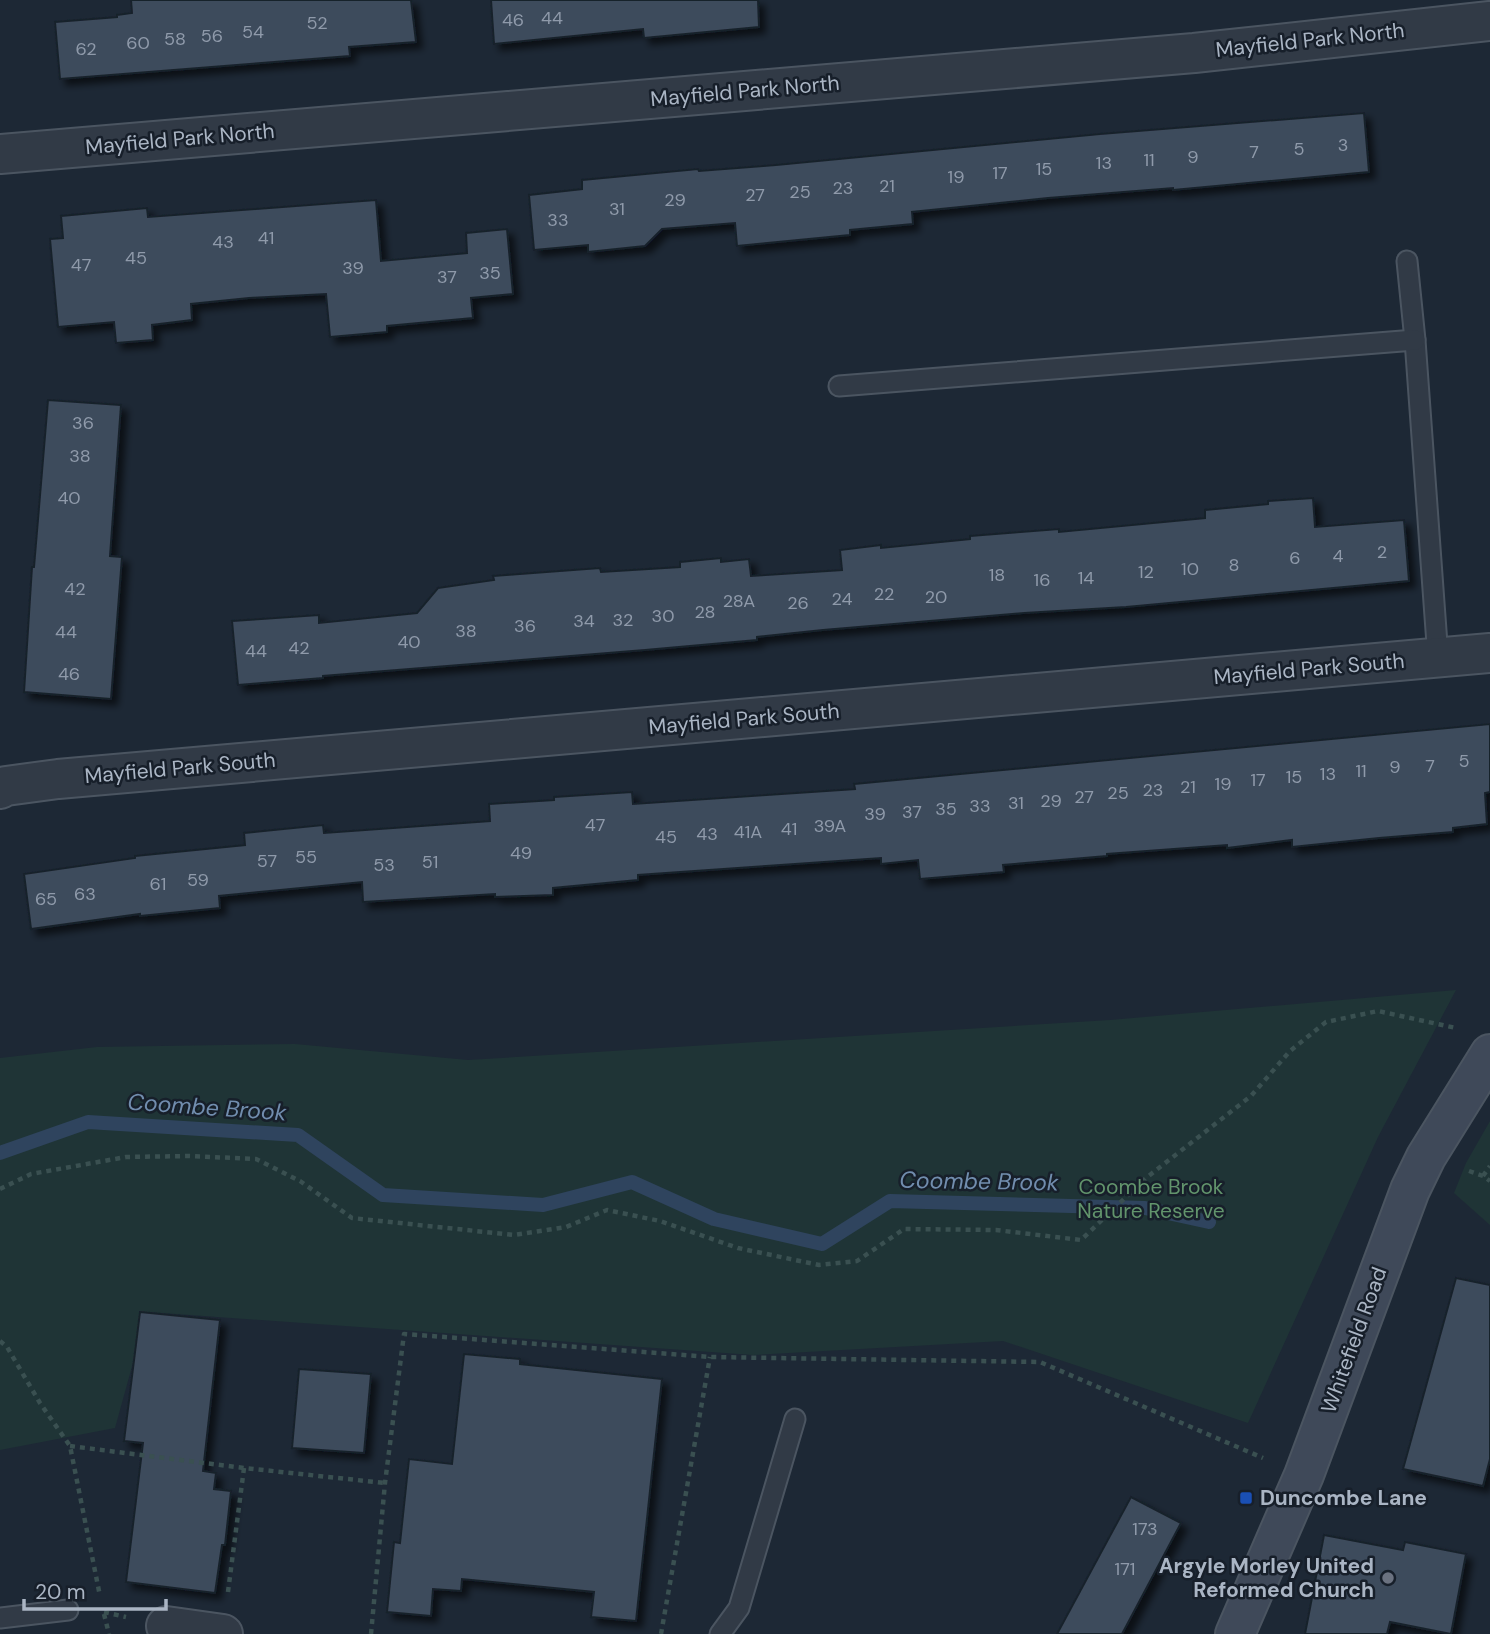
<svg xmlns="http://www.w3.org/2000/svg" width="1490" height="1634" viewBox="0 0 1490 1634" font-family="'DM Sans',sans-serif">
	<defs>
		<filter id="shadow"><feDropShadow dx="6" dy="6" stdDeviation="3.5" flood-color="#0009"/></filter>
	</defs>
	<rect width="100%" height="100%" fill="#1d2835"/>
	<g fill="#1f3436">
		<path d="M1456 990 1378 1137 1248 1423 1003 1341 753 1355 147 1312 115 1428 0 1450V1058L97 1047 295 1044 468 1060 1110 1020Z"/>
		<path d="M1490 1121V1225L1454 1193 1466 1163Z"/>
	</g>
	<g fill="none" stroke-linecap="round" stroke-linejoin="round">
		<path stroke="#2f445e" stroke-width="14" d="M0 1153 88 1122 298 1135 383 1195 543 1205 632 1182 714 1219 822 1244 890 1201 1145 1208 1209 1222"/>
	</g>
	<g fill="#3e4b5b" stroke="#19212c" stroke-width="2" filter="url(#shadow)">
		<path d="M131 0H411L416 42 349 47 350 56 60 79 55 22 117 17V15L132 13Z"/>
		<path d="M491 0H758L759 27 644 38 643 29 494 44Z"/>
		<path d="M1364 113 1369 172 1173 190V188L1048 198 912 212 913 224 850 230V235L737 246 735 223 662 229 645 246 588 252V245L534 250 529 195 582 189V180L698 169 699 171 776 165 1100 134Z"/>
		<path d="M376 200 381 261 467 253 466 233 507 229 513 294 471 298 473 318 387 326V332L330 337 326 294 249 298 191 304 192 320 152 325 153 340 116 343 114 322 58 327 50 239 63 238 61 216 147 208 148 217Z"/>
		<path d="M48 400 121 405 110 556 122 557 111 699 24 692 32 567H34Z"/>
		<path d="M1313 498 1315 527 1404 520 1409 581 1126 607 1024 613 823 630 757 637V640L645 650 323 676V678L238 685 232 621 319 615V623L417 613 438 588 494 580 493 576 600 568 601 572 680 567V562L721 558V562L749 559 751 576 842 570 840 550 881 545V548L970 539V536L1059 529V532L1205 518V510L1268 504V501Z"/>
		<path d="M1490 724V792L1485 793 1487 824 1453 828V832L1379 838 1292 847V840L1227 848V845L1107 854V856L1003 865 1004 872 920 879 918 860 881 864V858L638 875V880L553 888V895L495 897V894L363 902 362 882 219 896 220 908 140 916V914L31 929 24 874 135 858V856L245 845 244 833 323 825 324 833 490 821 489 804 554 800V797L632 792 633 804 855 789 854 784Z"/>
		<path d="M1456 1278 1490 1285V1459L1483 1486 1403 1469Z"/>
		<path d="M140 1312 220 1320 203 1471 216 1473 214 1489 231 1491 225 1545H222L215 1593 126 1582 143 1443 124 1441Z"/>
		<path d="M464 1354 520 1359V1364L662 1379 636 1621 591 1617 594 1592 462 1579 461 1591 433 1589 431 1616 387 1612 394 1542 400 1543 409 1459 452 1464Z"/>
		<path d="M299 1369 371 1374 364 1453 292 1448Z"/>
		<path d="M1131 1497 1181 1523 1122 1634H1057Z"/>
		<path d="M1324 1535 1403 1550 1405 1542 1466 1554 1451 1634 1390 1622 1387 1634H1305Z"/>
	</g>
	<g fill="none" stroke-linecap="round" stroke-linejoin="round">
		<g stroke="#4b5561" stroke-width="23">
			<g id="lane">
				<path d="M1407 261 1415 340 1438 658"/>
				<path d="M839 386 1415 340"/>
				<path d="M0 1618 68 1610"/>
				<path d="M720 1634 739 1608 795 1419"/>
			</g>
		</g>
		<g stroke="#4b5561" stroke-width="42">
			<g id="street">
				<path d="M0 154 1194 53 1490 21"/>
				<path d="M0 789 6 786 58 779 1490 653"/>
				<path d="M166 1626 223 1634"/>
			</g>
		</g>
		<g stroke="#4b5561" stroke-width="42">
			<path id="secondary" d="M1235 1634 1304 1475 1410 1190 1426 1157 1490 1054"/>
		</g>
		<g stroke="#3a5051" stroke-width="4.5" stroke-dasharray="5 5" stroke-linecap="butt">
			<path d="M1469 1171 1483 1176 1490 1181"/>
			<path d="M1483 1176 1490 1166"/>
			<path d="M0 1189 31 1174 126 1157 189 1156 256 1159 300 1181 352 1218 514 1235 566 1227 607 1210 660 1221 738 1248 819 1265 857 1261 904 1229 996 1230 1081 1240 1146 1178 1251 1096 1290 1051 1326 1022 1378 1011 1456 1028"/>
			<path d="M0 1341 7 1347 40 1403 70 1446 100 1596"/>
			<path d="M70 1446 244 1468 385 1483"/>
			<path d="M228 1592 244 1468"/>
			<path d="M104 1612 126 1617"/>
			<path d="M104 1614 109 1634"/>
			<path d="M371 1634 385 1483 404 1334 710 1357 1040 1362 1263 1458"/>
			<path d="M661 1634 710 1357"/>
		</g>
		<use href="#lane" stroke="#313a46" stroke-width="19"/>
		<use href="#street" stroke="#313a46" stroke-width="38"/>
		<use href="#secondary" stroke="#3f4959" stroke-width="38"/>
	</g>
	<rect fill="#1a4fb4" stroke="#171f2a" stroke-width="2.5" x="1239" y="1491" width="14" height="14" rx="3.5"/>
	<circle fill="#6b7280" stroke="#171f2a" stroke-width="2.5" cx="1388" cy="1578" r="7"/>
	<g text-anchor="middle" stroke-width="5" stroke-linejoin="round" paint-order="stroke">
		<g font-size="18" fill="#8f9aaa">
			<text x="552" y="24">44</text>
			<text x="513" y="26">46</text>
			<text x="317" y="29">52</text>
			<text x="253" y="38">54</text>
			<text x="212" y="42">56</text>
			<text x="175" y="45">58</text>
			<text x="138" y="49">60</text>
			<text x="86" y="55">62</text>
			<text x="1343" y="151">3</text>
			<text x="1299" y="155">5</text>
			<text x="1254" y="158">7</text>
			<text x="1193" y="163">9</text>
			<text x="1149" y="166">11</text>
			<text x="1104" y="169">13</text>
			<text x="1044" y="175">15</text>
			<text x="1000" y="179">17</text>
			<text x="956" y="183">19</text>
			<text x="887" y="192">21</text>
			<text x="843" y="194">23</text>
			<text x="800" y="198">25</text>
			<text x="755" y="201">27</text>
			<text x="675" y="206">29</text>
			<text x="617" y="215">31</text>
			<text x="558" y="226">33</text>
			<text x="266" y="244">41</text>
			<text x="223" y="248">43</text>
			<text x="136" y="264">45</text>
			<text x="81" y="271">47</text>
			<text x="353" y="274">39</text>
			<text x="490" y="279">35</text>
			<text x="447" y="283">37</text>
			<text x="83" y="429">36</text>
			<text x="80" y="462">38</text>
			<text x="69" y="504">40</text>
			<text x="1382" y="558">2</text>
			<text x="1338" y="562">4</text>
			<text x="1295" y="564">6</text>
			<text x="1234" y="571">8</text>
			<text x="1190" y="575">10</text>
			<text x="1146" y="578">12</text>
			<text x="997" y="581">18</text>
			<text x="1086" y="584">14</text>
			<text x="1042" y="586">16</text>
			<text x="75" y="595">42</text>
			<text x="884" y="600">22</text>
			<text x="936" y="603">20</text>
			<text x="842" y="605">24</text>
			<text x="739" y="607">28A</text>
			<text x="798" y="609">26</text>
			<text x="705" y="618">28</text>
			<text x="663" y="622">30</text>
			<text x="623" y="626">32</text>
			<text x="584" y="627">34</text>
			<text x="525" y="632">36</text>
			<text x="466" y="637">38</text>
			<text x="66" y="638">44</text>
			<text x="409" y="648">40</text>
			<text x="299" y="654">42</text>
			<text x="256" y="657">44</text>
			<text x="69" y="680">46</text>
			<text x="1464" y="767">5</text>
			<text x="1430" y="772">7</text>
			<text x="1395" y="773">9</text>
			<text x="1361" y="777">11</text>
			<text x="1328" y="780">13</text>
			<text x="1294" y="783">15</text>
			<text x="1258" y="786">17</text>
			<text x="1223" y="790">19</text>
			<text x="1188" y="793">21</text>
			<text x="1153" y="796">23</text>
			<text x="1118" y="799">25</text>
			<text x="1084" y="803">27</text>
			<text x="1051" y="807">29</text>
			<text x="1016" y="809">31</text>
			<text x="980" y="812">33</text>
			<text x="946" y="815">35</text>
			<text x="912" y="818">37</text>
			<text x="875" y="820">39</text>
			<text x="595" y="831">47</text>
			<text x="830" y="832">39A</text>
			<text x="789" y="835">41</text>
			<text x="748" y="838">41A</text>
			<text x="707" y="840">43</text>
			<text x="666" y="843">45</text>
			<text x="521" y="859">49</text>
			<text x="306" y="863">55</text>
			<text x="267" y="867">57</text>
			<text x="430" y="868">51</text>
			<text x="384" y="871">53</text>
			<text x="198" y="886">59</text>
			<text x="158" y="890">61</text>
			<text x="85" y="900">63</text>
			<text x="46" y="905">65</text>
			<text x="1145" y="1535">173</text>
			<text x="1125" y="1575">171</text>
		</g>
		<g font-size="21" fill="#aab5c4" stroke="#171f2a">
			<text transform="translate(1310 40) rotate(-6)" y="7">Mayfield Park North</text>
			<text transform="translate(745 91) rotate(-5)" y="7">Mayfield Park North</text>
			<text transform="translate(180 139) rotate(-5)" y="7">Mayfield Park North</text>
			<text transform="translate(1309 669) rotate(-5)" y="7">Mayfield Park South</text>
			<text transform="translate(744 719) rotate(-5)" y="7">Mayfield Park South</text>
			<text transform="translate(180 768) rotate(-5)" y="7">Mayfield Park South</text>
			<text transform="translate(1354 1340) rotate(-70)" y="7">Whitefield Road</text>
		</g>
		<g font-size="21" fill="#62946c" stroke="#171f2a">
			<text x="1151" y="1194">Coombe Brook<tspan x="1151" dy="24">Nature Reserve</tspan></text>
		</g>
		<g font-size="21" font-weight="bold" fill="#aab5c4" stroke="#171f2a" text-anchor="start">
			<text x="1260" y="1505">Duncombe Lane</text>
			<text x="1374" y="1573" text-anchor="end">Argyle Morley United<tspan x="1374" dy="24">Reformed Church</tspan></text>
		</g>
		<g font-size="23" font-style="italic" fill="#718dae" stroke="#171f2a">
			<text transform="translate(207 1107) rotate(4)" y="8">Coombe Brook</text>
			<text transform="translate(979 1181) rotate(1)" y="8">Coombe Brook</text>
		</g>
	</g>
	<path d="M24 1599v10h142v-10" fill="none" stroke="#aab5c4" stroke-width="3.5"/>
	<text x="35" y="1599" font-size="21" fill="#aab5c4" stroke="#171f2a" stroke-width="5" paint-order="stroke">20 m</text>
</svg>
